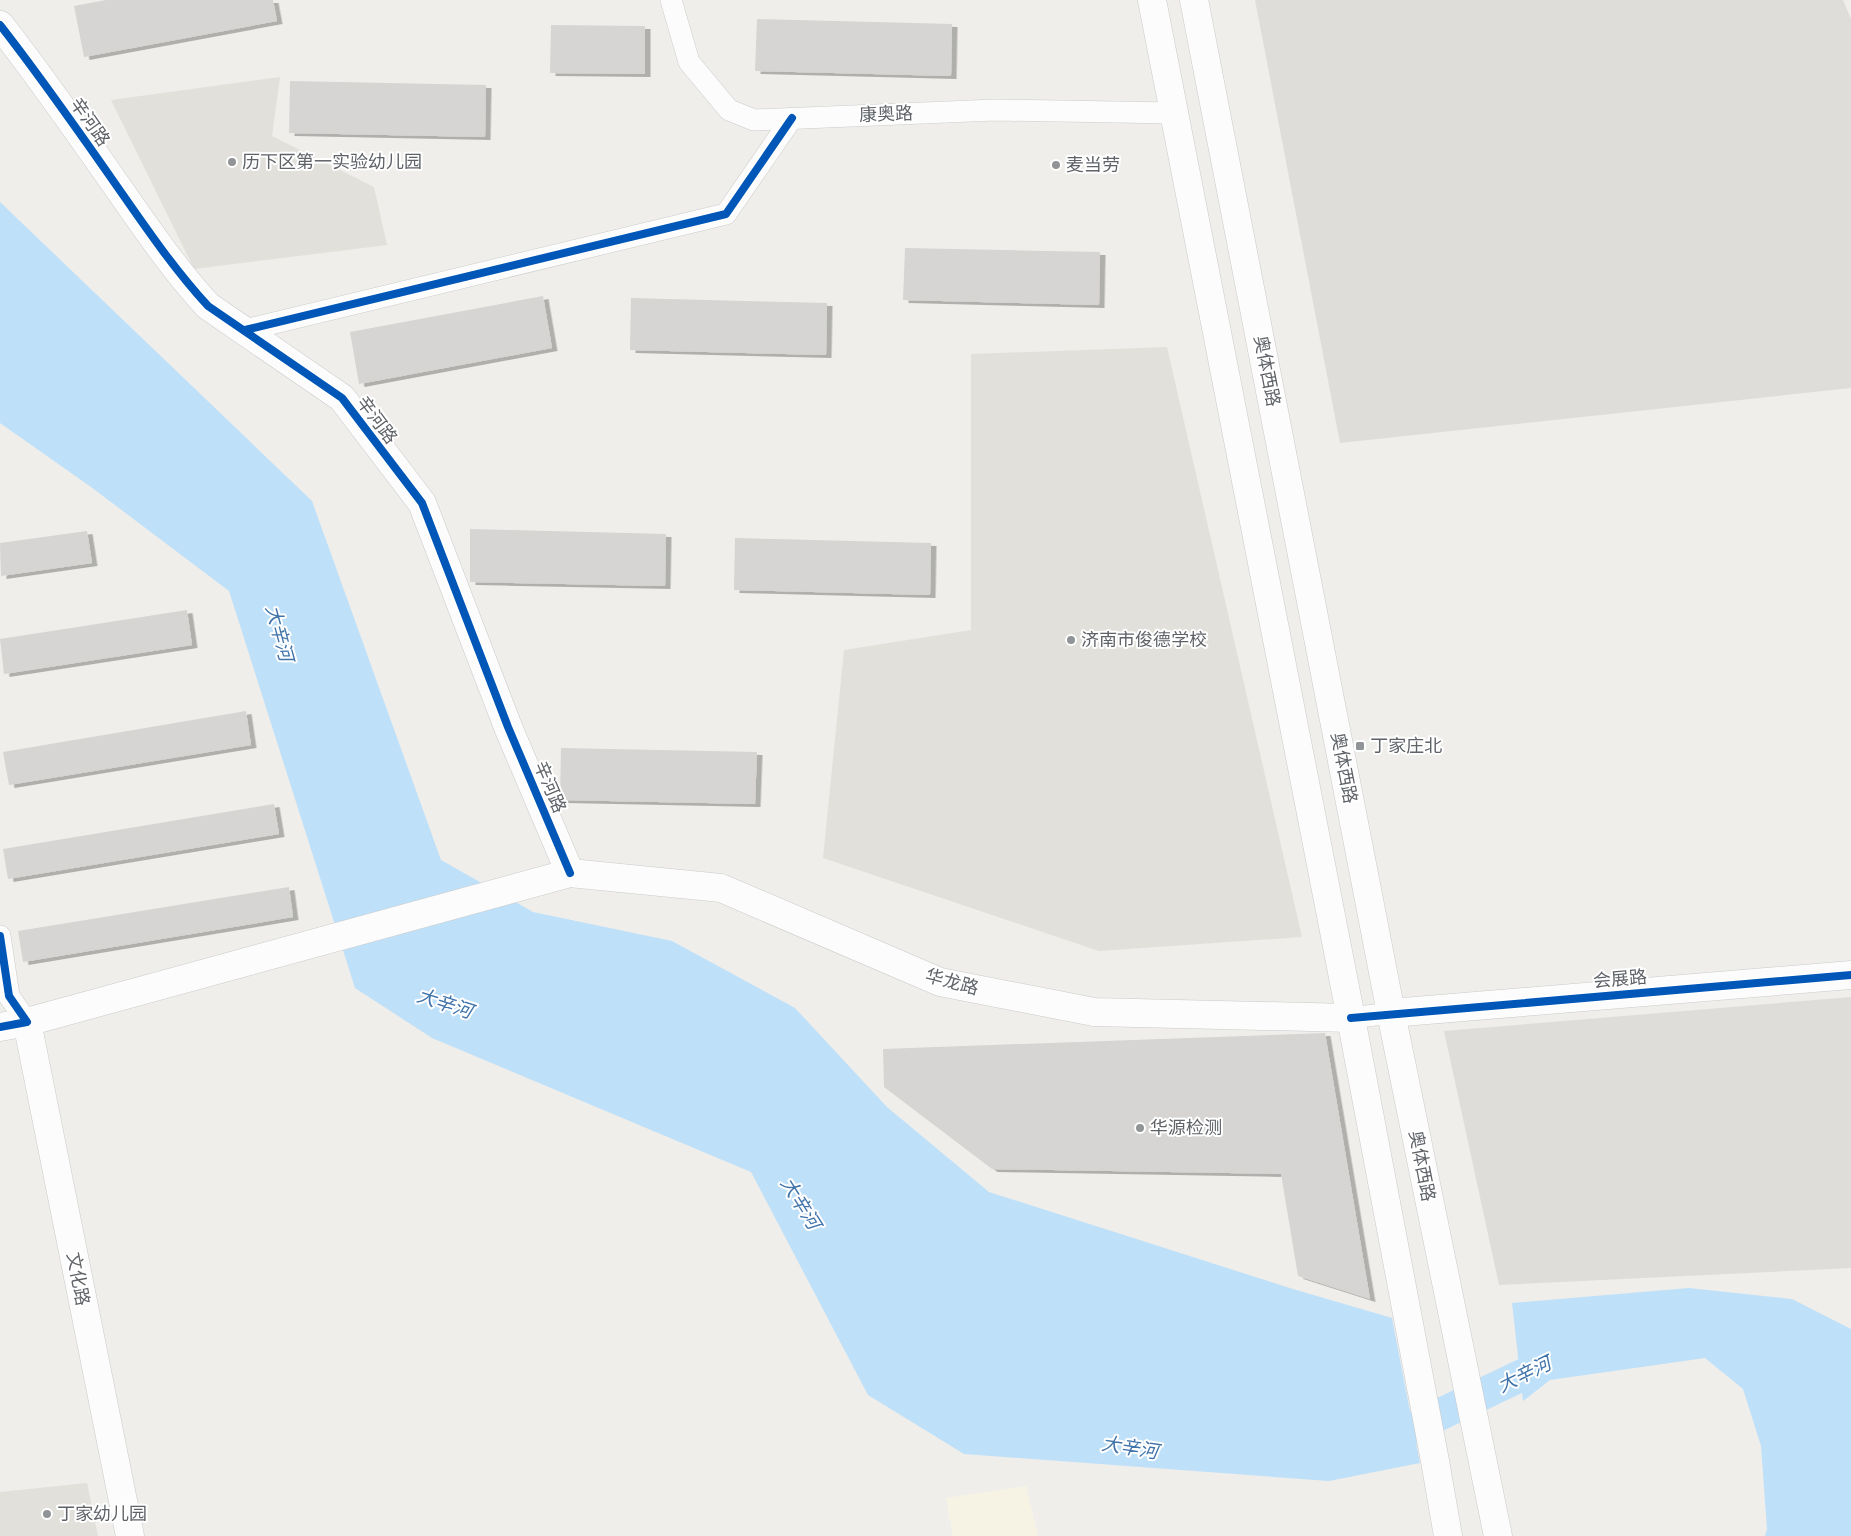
<svg xmlns="http://www.w3.org/2000/svg" width="1851" height="1536" viewBox="0 0 1851 1536" font-family="'Nunito Sans','Noto Sans SC',sans-serif">
	<defs>
		<filter id="shadow"><feDropShadow dx="5.5" dy="3" stdDeviation="0" flood-color="#0004"/></filter>
	</defs>
	<rect width="100%" height="100%" fill="#efeeea"/>
	<path fill="#f7f3e4" d="M1026 1486 1038 1536H953L946 1498Z"/>
	<g fill="#dfddda">
		<path d="M1255 0H1843L1851 19V388L1340 443Z"/>
		<path d="M1851 997V1268L1499 1285 1444 1031Z"/>
	</g>
	<g fill="#e2e0da">
		<path d="M280 77 272 136 374 187 387 245 194 269 111 100Z"/>
		<path d="M1167 347 1302 937 1099 951 823 858 844 650 971 630V354Z"/>
		<path d="M87 1483 98 1536H0V1492Z"/>
	</g>
	<g fill="#bfe0f9">
		<path d="M0 202 312 501 441 860 533 912 672 941 795 1008 887 1107 989 1192 1293 1289 1392 1318 1420 1463 1329 1481 964 1454 868 1395 751 1172 432 1038 355 988 229 591 91 487 0 423Z"/>
		<path d="M1689 1288 1792 1299 1851 1329V1536H1765L1767 1529 1761 1446 1743 1389 1705 1358 1550 1380 1523 1401 1512 1303Z"/>
	</g>
	<g fill="none" stroke-linecap="round" stroke-linejoin="round">
		<path stroke="#bfe0f9" stroke-width="32" d="M1399 1434 1560 1357"/>
	</g>
	<g fill="#d6d5d3" filter="url(#shadow)">
		<path d="M106 0H273L277 21 84 57 74 6Z"/>
		<path d="M757 19 952 24 951 76 755 71Z"/>
		<path d="M551 25 645 26V74L550 73Z"/>
		<path d="M290 81 486 85 485 137 289 133Z"/>
		<path d="M905 248 1100 252 1099 305 903 300Z"/>
		<path d="M543 296 552 348 359 384 350 332Z"/>
		<path d="M631 298 827 303 826 355 630 350Z"/>
		<path d="M470 529 666 534 665 586 470 582Z"/>
		<path d="M87 531 92 563 1 576 0 543Z"/>
		<path d="M735 538 931 543 930 595 734 590Z"/>
		<path d="M187 610 192 645 4 674 0 639Z"/>
		<path d="M246 711 251 745 9 785 3 752Z"/>
		<path d="M561 748 757 752 755 804 560 800Z"/>
		<path d="M274 804 279 834 8 879 3 849Z"/>
		<path d="M289 887 293 917 23 962 18 931Z"/>
		<path d="M1325 1033 1370 1299 1298 1276 1281 1174 992 1169 884 1087 883 1049Z"/>
	</g>
	<g fill="none" stroke-linecap="round" stroke-linejoin="round">
		<g stroke="#cbcccc" stroke-width="22">
			<g id="street">
				<path d="M671 0 689 62 729 110 754 120 995 110 1173 113"/>
				<path d="M245 330 726 214 792 118"/>
				<path d="M0 936 9 996 27 1022"/>
				<path d="M1351 1018 1391 1013"/>
			</g>
		</g>
		<g stroke="#cacacb" stroke-width="29">
			<g id="secondary">
				<path d="M1152 0 1351 1018 1435 1461 1448 1536"/>
				<path d="M1194 0 1391 1013 1498 1536"/>
				<path d="M0 25C40 76 77 129 114 182 144 225 173 268 208 306L342 398 422 503 508 727 570 873"/>
				<path d="M1391 1013 1851 975"/>
				<path d="M27 1022 130 1536"/>
				<path d="M0 1027 27 1022 570 873 721 888 940 982 1094 1012 1351 1018"/>
			</g>
		</g>
		<use href="#street" stroke="#fdfcfc" stroke-width="21"/>
		<use href="#secondary" stroke="#fdfcfc" stroke-width="28"/>
		<g stroke="#fff" stroke-width="11">
			<g id="cycleway">
				<path d="M0 25C40 76 77 129 114 182 144 225 173 268 208 306L342 398 422 503 508 727 570 873"/>
				<path d="M245 330 726 214 792 118"/>
				<path d="M0 936 9 996 27 1022 0 1027"/>
				<path d="M1351 1018 1851 975"/>
			</g>
		</g>
		<use href="#cycleway" stroke="#0057b8" stroke-width="8"/>
	</g>
	<g fill="#919496" stroke="#fff" stroke-width="2">
		<circle cx="232" cy="162" r="5"/>
		<circle cx="1056" cy="165" r="5"/>
		<circle cx="1071" cy="640" r="5"/>
		<rect x="1355" y="741" width="10" height="10" rx="2.5"/>
		<circle cx="1140" cy="1128" r="5"/>
		<circle cx="47" cy="1514" r="5"/>
	</g>
	<g text-anchor="middle" stroke-width="4" stroke-linejoin="round" paint-order="stroke">
		<g font-size="18" fill="#5f6368" stroke="#fff">
			<text transform="translate(886 114) rotate(-2)" y="6">康奥路</text>
			<text transform="translate(90 122) rotate(55)" y="6">辛河路</text>
			<text transform="translate(1267 371) rotate(79)" y="6">奥体西路</text>
			<text transform="translate(377 420) rotate(53)" y="6">辛河路</text>
			<text transform="translate(1344 768) rotate(79)" y="6">奥体西路</text>
			<text transform="translate(550 787) rotate(67)" y="6">辛河路</text>
			<text transform="translate(1620 979) rotate(-5)" y="6">会展路</text>
			<text transform="translate(952 982) rotate(15)" y="6">华龙路</text>
			<text transform="translate(1422 1166) rotate(79)" y="6">奥体西路</text>
			<text transform="translate(78 1279) rotate(79)" y="6">文化路</text>
		</g>
		<g font-size="18" fill="#5f6368" stroke="#fff" text-anchor="start">
			<text x="242" y="168">历下区第一实验幼儿园</text>
			<text x="1066" y="171">麦当劳</text>
			<text x="1081" y="646">济南市俊德学校</text>
			<text x="1370" y="752">丁家庄北</text>
			<text x="1150" y="1134">华源检测</text>
			<text x="57" y="1520">丁家幼儿园</text>
		</g>
		<g font-size="19" font-style="italic" fill="#4174aa" stroke="#fff">
			<text transform="translate(280 633) rotate(75)" y="7">大辛河</text>
			<text transform="translate(445 1003) rotate(18)" y="7">大辛河</text>
			<text transform="translate(801 1203) rotate(58)" y="7">大辛河</text>
			<text transform="translate(1524 1374) rotate(-26)" y="7">大辛河</text>
			<text transform="translate(1130 1447) rotate(9)" y="7">大辛河</text>
		</g>
	</g>
</svg>
